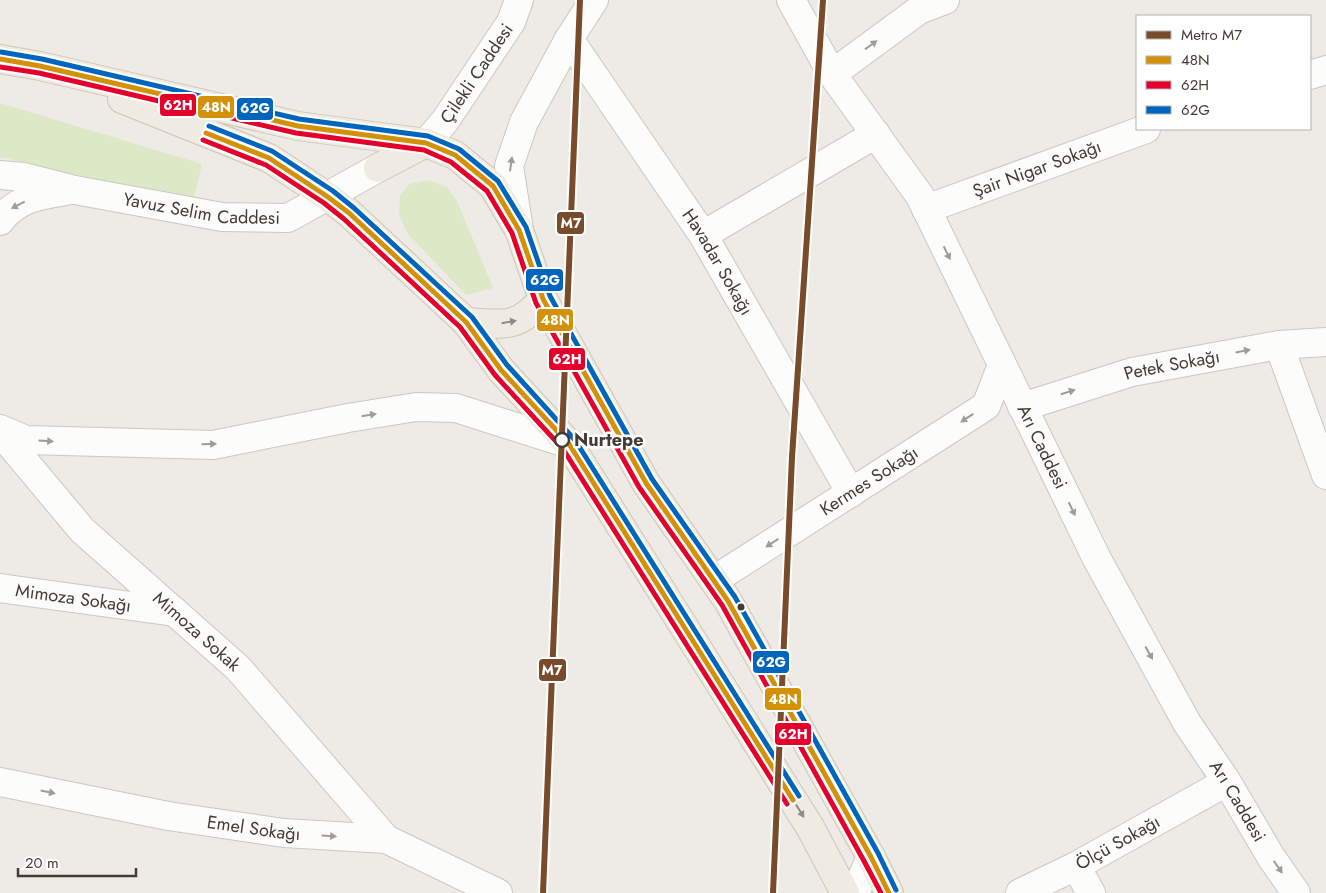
<svg xmlns="http://www.w3.org/2000/svg" width="1326" height="893" viewBox="0 0 1326 893" font-family="Jost,sans-serif">
	<rect width="100%" height="100%" fill="#eeebe6"/>
	<g fill="#dde8c6">
		<path d="M0 103 202 164 193 202 5 158H0Z"/>
		<path d="M428 180 447 187 458 203 493 288 466 295 408 234 399 215 400 196 409 184Z"/>
	</g>
	<g fill="none" stroke-linecap="round" stroke-linejoin="round">
		<g stroke="#cbc7c2" stroke-width="30">
			<g id="minor">
				<path id="s1" d="M791 0 832 74 920 196 1097 559 1187 723 1227 782 1271 857 1296 893"/>
				<path id="s2" d="M569 39 703 235 851 493"/>
				<path d="M832 74 919 10 945 0"/>
				<path d="M1310 75 1326 70"/>
				<path id="s3" d="M426 143 445 121 511 22 519 0"/>
				<path id="s4" d="M0 175 24 177 75 190 222 217 288 218 378 168"/>
				<path id="s5" d="M926 209 1146 129"/>
				<path d="M0 221C17 198 40 195 66 191"/>
				<path d="M519 230 509 166 524 122 569 39 594 0"/>
				<path d="M703 235 876 134"/>
				<path d="M1279 345 1326 475"/>
				<path id="s6" d="M1022 407 1132 372 1279 345 1326 342"/>
				<path d="M0 429 26 440 213 445 348 418 416 407 456 408 569 444"/>
				<path id="s7" d="M0 432 82 530 238 668 386 839"/>
				<path id="s8" d="M714 580 986 406 1002 365"/>
				<path id="s9" d="M0 588 175 612"/>
				<path id="s10" d="M0 782 168 816 284 833 386 839 498 893"/>
				<path d="M1076 866 1091 893"/>
				<path d="M855 893 871 857"/>
				<path id="s11" d="M1020 893 1076 866 1214 789"/>
			</g>
		</g>
		<g stroke="#d0c6b4" stroke-width="30">
			<g id="major">
				<path d="M0 59 40 66 298 126 426 143 455 155 493 186 519 230 543 299 646 483 728 601 871 857 889 893"/>
				<path d="M122 99 269 158 328 197 349 213 466 322 501 370 569 444 810 827 845 893"/>
				<path d="M378 168 426 143"/>
				<path d="M466 322C502 324 517 330 543 299"/>
			</g>
		</g>
		<use href="#minor" stroke="#fcfcfb" stroke-width="28"/>
		<use href="#major" stroke="#f0ebe2" stroke-width="28"/>
		<g stroke="#fff" stroke-width="9">
			<g id="bus-1">
				<path d="M0 59 40 66 298 126 426 143 455 155 493 186 519 230 543 299 646 483 728 601 871 857 889 893"/>
				<path d="M206 133 269 158 328 197 349 213 466 322 501 370 569 444 793 800"/>
			</g>
		</g>
		<g stroke="#fff" stroke-width="9">
			<g id="bus-2">
				<path d="M0 67 39 73 296 133 424 150 451 162 487 191 512 233 536 303 639 487 722 605 864 861 881 893"/>
				<path d="M203 140 266 165 324 203 344 219 460 327 495 375 563 449 787 804"/>
			</g>
		</g>
		<g stroke="#fff" stroke-width="9">
			<g id="bus-3">
				<path d="M1 52 42 59 299 119 428 136 459 149 498 181 526 227 550 296 652 479 735 597 878 853 896 890"/>
				<path d="M209 126 272 151 333 191 354 208 472 317 507 365 575 440 799 796"/>
			</g>
		</g>
		<use href="#bus-1" stroke="#d3910a" stroke-width="5"/>
		<use href="#bus-2" stroke="#e4002b" stroke-width="5"/>
		<use href="#bus-3" stroke="#0065bd" stroke-width="5"/>
		<g stroke="#fff" stroke-width="10">
			<g id="metro-1">
				<path d="M543 893 580 0"/>
				<path d="M773 893 792 457 823 0"/>
			</g>
		</g>
		<use href="#metro-1" stroke="#7a4b2a" stroke-width="6"/>
	</g>
	<defs><path id="oneway-solid" d="M-6-.8H1V-3.2L6.5 0L1 3.2V.8H-6Z" transform="scale(1.25)"/></defs>
	<g fill="#a09c98">
		<use href="#oneway-solid" transform="translate(871 45) rotate(-36)"/>
		<use href="#oneway-solid" transform="translate(511 164) rotate(-82)"/>
		<use href="#oneway-solid" transform="translate(18 205) rotate(153)"/>
		<use href="#oneway-solid" transform="translate(947 253) rotate(64)"/>
		<use href="#oneway-solid" transform="translate(1243 351) rotate(-11)"/>
		<use href="#oneway-solid" transform="translate(1068 392) rotate(-17)"/>
		<use href="#oneway-solid" transform="translate(369 415) rotate(-9)"/>
		<use href="#oneway-solid" transform="translate(967 418) rotate(147)"/>
		<use href="#oneway-solid" transform="translate(46 441) rotate(3)"/>
		<use href="#oneway-solid" transform="translate(209 444) rotate(-2)"/>
		<use href="#oneway-solid" transform="translate(1072 509) rotate(64)"/>
		<use href="#oneway-solid" transform="translate(772 543) rotate(147)"/>
		<use href="#oneway-solid" transform="translate(1149 653) rotate(61)"/>
		<use href="#oneway-solid" transform="translate(48 792) rotate(12)"/>
		<use href="#oneway-solid" transform="translate(329 836) rotate(3)"/>
		<use href="#oneway-solid" transform="translate(1278 867) rotate(55)"/>
	</g>
	<g fill="#918b82">
		<use href="#oneway-solid" transform="translate(509 322) rotate(-10)"/>
		<use href="#oneway-solid" transform="translate(800 811) rotate(58)"/>
	</g>
	<circle fill="#fff" stroke="#433c34" stroke-width="2.5" cx="562" cy="440" r="7"/>
	<circle fill="#433c34" stroke="#fff" stroke-width="2" cx="741" cy="607" r="4.5"/>
	<g text-anchor="middle" stroke-width="5" stroke-linejoin="round" paint-order="stroke">
		<g font-size="18" fill="#433c34" stroke="#fff">
			<text dy="6" stroke="none"><textPath href="#s3" startOffset="86">Çilekli Caddesi</textPath></text>
			<text dy="6" stroke="none"><textPath href="#s5" startOffset="118">Şair Nigar Sokağı</textPath></text>
			<text dy="6" stroke="none"><textPath href="#s4" startOffset="205">Yavuz Selim Caddesi</textPath></text>
			<text dy="6" stroke="none"><textPath href="#s2" startOffset="268">Havadar Sokağı</textPath></text>
			<text dy="6" stroke="none"><textPath href="#s6" startOffset="156">Petek Sokağı</textPath></text>
			<text dy="6" stroke="none"><textPath href="#s1" startOffset="514">Arı Caddesi</textPath></text>
			<text dy="6" stroke="none"><textPath href="#s8" startOffset="184">Kermes Sokağı</textPath></text>
			<text dy="6" stroke="none"><textPath href="#s9" startOffset="74">Mimoza Sokağı</textPath></text>
			<text dy="6" stroke="none"><textPath href="#s7" startOffset="281">Mimoza Sokak</textPath></text>
			<text dy="6" stroke="none"><textPath href="#s1" startOffset="919">Arı Caddesi</textPath></text>
			<text dy="6" stroke="none"><textPath href="#s10" startOffset="258">Emel Sokağı</textPath></text>
			<text dy="6" stroke="none"><textPath href="#s11" startOffset="110">Ölçü Sokağı</textPath></text>
		</g>
		<g font-size="18" font-weight="bold" fill="#433c34" stroke="#fff" text-anchor="start">
			<text x="574" y="446">Nurtepe</text>
		</g>
	</g>
	<g stroke="#fff" stroke-width="2">
		<rect x="159" y="93" width="38" height="24" rx="5" fill="#e4002b"/>
		<rect x="197" y="95" width="38" height="24" rx="5" fill="#d3910a"/>
		<rect x="236" y="97" width="38" height="24" rx="5" fill="#0065bd"/>
		<rect x="556" y="211" width="29" height="24" rx="5" fill="#7a4b2a"/>
		<rect x="525" y="268" width="39" height="24" rx="5" fill="#0065bd"/>
		<rect x="536" y="308" width="38" height="24" rx="5" fill="#d3910a"/>
		<rect x="548" y="347" width="38" height="24" rx="5" fill="#e4002b"/>
		<rect x="752" y="650" width="38" height="24" rx="5" fill="#0065bd"/>
		<rect x="538" y="658" width="29" height="24" rx="5" fill="#7a4b2a"/>
		<rect x="764" y="687" width="38" height="24" rx="5" fill="#d3910a"/>
		<rect x="774" y="722" width="38" height="24" rx="5" fill="#e4002b"/>
	</g>
	<g font-size="14" text-anchor="middle" font-weight="bold" fill="#fff">
		<text x="178" y="110">62H</text>
		<text x="216" y="112">48N</text>
		<text x="255" y="113">62G</text>
		<text x="571" y="228">M7</text>
		<text x="545" y="285">62G</text>
		<text x="555" y="325">48N</text>
		<text x="567" y="364">62H</text>
		<text x="771" y="667">62G</text>
		<text x="552" y="675">M7</text>
		<text x="783" y="704">48N</text>
		<text x="793" y="739">62H</text>
	</g>
	<rect x="1136" y="15" width="175" height="115" fill="#ffffff" stroke="#b4b1ae"/>
	<rect x="1146" y="31" width="25" height="8" fill="#7a4b2a" stroke="#b4b1ae"/>
	<text x="1181" y="40" font-size="15" fill="#433c34">Metro M7</text>
	<rect x="1146" y="56" width="25" height="8" fill="#d3910a" stroke="#b4b1ae"/>
	<text x="1181" y="65" font-size="15" fill="#433c34">48N</text>
	<rect x="1146" y="81" width="25" height="8" fill="#e4002b" stroke="#b4b1ae"/>
	<text x="1181" y="90" font-size="15" fill="#433c34">62H</text>
	<rect x="1146" y="106" width="25" height="8" fill="#0065bd" stroke="#b4b1ae"/>
	<text x="1181" y="115" font-size="15" fill="#433c34">62G</text>
	<path d="M18 868v8h118v-8" fill="none" stroke="#433c34" stroke-width="2.5"/>
	<text x="25" y="868" font-size="15" fill="#433c34" stroke="#ffffff" stroke-width="4" paint-order="stroke">20 m</text>
</svg>
